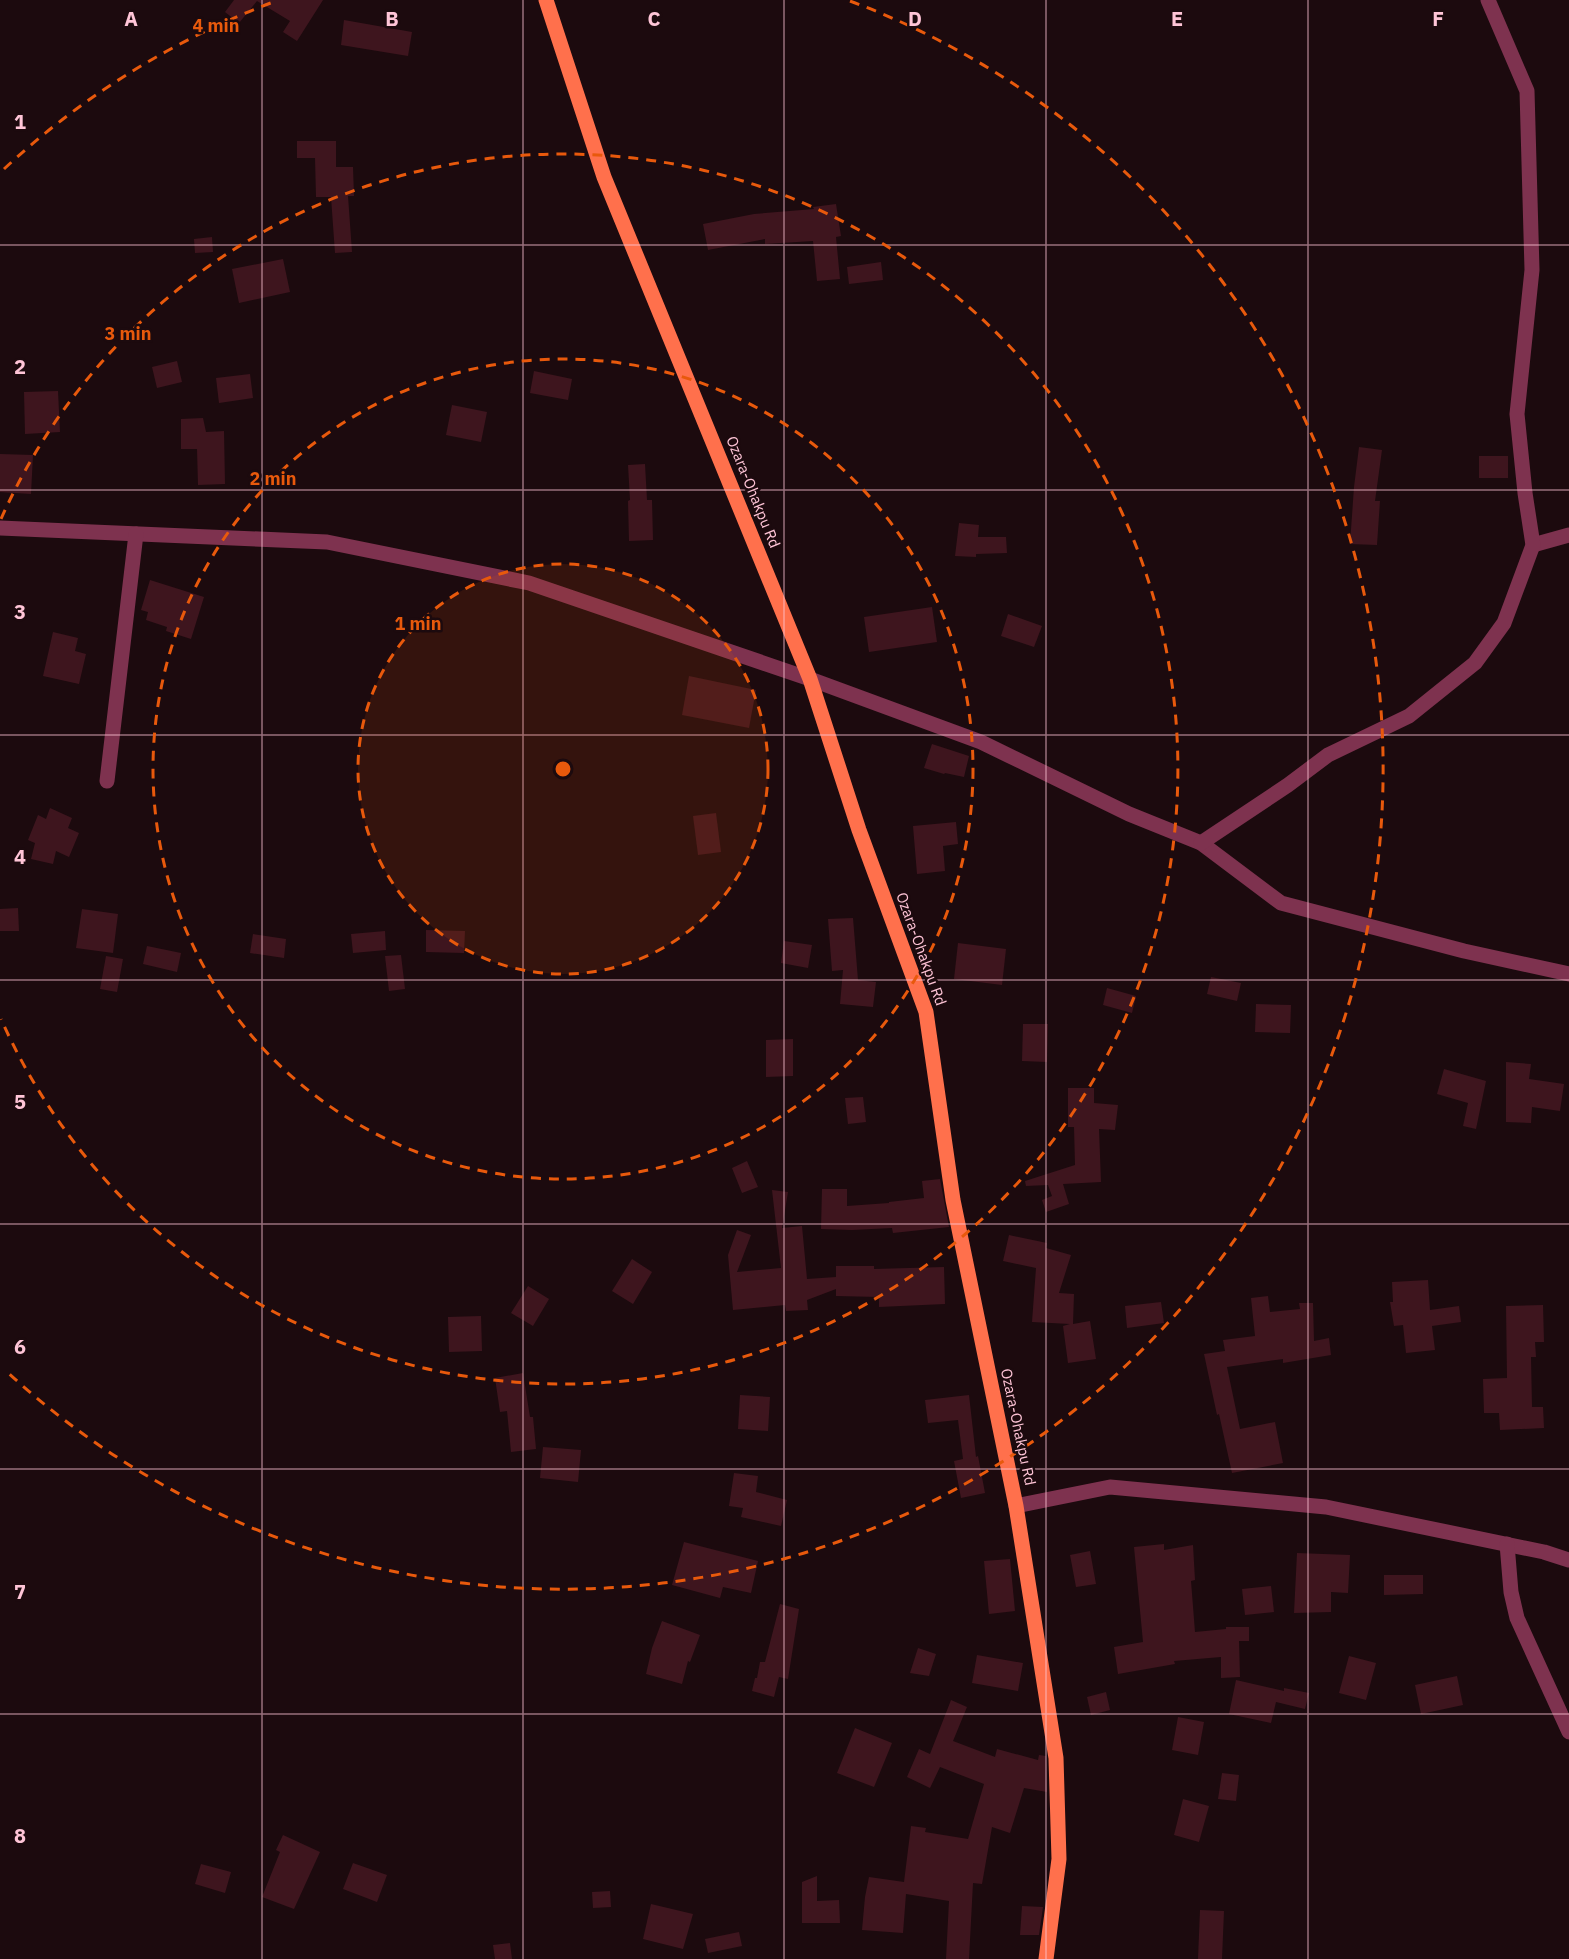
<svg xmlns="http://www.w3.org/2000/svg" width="1569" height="1959" viewBox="0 0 1569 1959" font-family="'IBM Plex Sans',sans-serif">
	<rect width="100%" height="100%" fill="#1c0a0e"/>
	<g fill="#3e151e">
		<path d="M234 0H323L297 41 283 32 290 21 257 1 239 23 225 12Z"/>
		<path d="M344 20 412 32 408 56 341 45Z"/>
		<path d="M297 141H336V167H353L354 196H348L352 252 335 253 331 197H316L315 158H297Z"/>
		<path d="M836 204 841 236 836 237 840 279 817 281 813 241 765 244V239L708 250 703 224 754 214 814 209 813 207Z"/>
		<path d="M212 237 213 252 195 253 194 239Z"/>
		<path d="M283 259 290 292 239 303 232 269Z"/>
		<path d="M881 262 883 280 849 284 847 267Z"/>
		<path d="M177 361 182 382 157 388 152 367Z"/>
		<path d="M534 371 572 379 568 400 530 393Z"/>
		<path d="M250 374 253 398 219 403 216 378Z"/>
		<path d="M58 391 60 432 25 434 24 392Z"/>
		<path d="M452 405 487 412 481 442 446 435Z"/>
		<path d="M203 418 206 432 224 431 225 484 198 485 197 449H181V419Z"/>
		<path d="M1359 447 1382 450 1375 501H1380L1377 545 1350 544 1354 487Z"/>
		<path d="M0 454 33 455 31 494 0 492Z"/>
		<rect x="1479" y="456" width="29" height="22"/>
		<path d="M645 464 647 500H652L653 540 629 541 628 501 630 500 628 465Z"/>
		<path d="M959 523 979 525 978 537H1006L1007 553 976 554V557L955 556Z"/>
		<path d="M150 580 204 597 191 639 166 631 167 627 146 620 148 612 141 610Z"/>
		<path d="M932 607 937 642 869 652 864 617Z"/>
		<path d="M1008 614 1042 626 1034 647 1001 636Z"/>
		<path d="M53 632 78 638 75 651 86 654 79 684 43 676Z"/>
		<path d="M689 676 756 690 749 728 682 715Z"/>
		<path d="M932 744 969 756 964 777 945 773 944 774 924 768Z"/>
		<path d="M50 808 72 818 68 828 79 833 69 857 56 851 53 864 31 859 35 843 28 840 38 815 46 819Z"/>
		<path d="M716 813 721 852 698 855 693 816Z"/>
		<path d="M956 822 958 844 943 846 945 871 917 874 913 826Z"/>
		<path d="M18 908 19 931H0V909Z"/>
		<path d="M82 909 118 914 113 953 76 948Z"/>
		<path d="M853 918 858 980 876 982 873 1007 840 1004 843 970 832 971 828 919Z"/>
		<path d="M426 930 465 931 464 953 426 952Z"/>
		<path d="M385 931 386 950 353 953 351 934Z"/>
		<path d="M253 934 286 939 284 958 250 953Z"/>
		<path d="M784 941 812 945 808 968 781 963Z"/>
		<path d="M958 943 1006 949 1002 985 954 979Z"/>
		<path d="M147 946 181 953 177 972 143 964Z"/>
		<path d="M401 955 405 989 389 991 385 956Z"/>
		<path d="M106 956 123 959 117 992 100 989Z"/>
		<path d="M1211 977 1241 983 1237 1001 1207 994Z"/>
		<path d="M1107 988 1136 996 1132 1013 1103 1005Z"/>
		<path d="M1256 1004 1291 1005 1290 1033 1255 1032Z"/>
		<path d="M1023 1024H1048L1047 1062 1022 1061Z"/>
		<path d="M793 1039V1076L766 1077V1040Z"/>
		<path d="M1506 1062 1531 1064 1529 1079 1564 1084 1560 1111 1532 1107 1531 1123 1506 1122Z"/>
		<path d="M1444 1069 1486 1081 1476 1129 1463 1126 1468 1103 1437 1094Z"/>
		<path d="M1068 1088H1094V1103L1118 1105 1115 1130 1099 1129 1101 1182 1063 1184 1069 1204 1046 1212 1042 1200 1052 1196 1048 1185 1026 1186 1025 1181 1075 1165 1074 1127H1068Z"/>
		<path d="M863 1097 866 1122 848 1124 845 1098Z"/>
		<path d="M747 1161 758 1187 742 1193 732 1168Z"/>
		<path d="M940 1179 949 1227 893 1233 892 1228 852 1230 821 1229 822 1189H847V1206L889 1203V1202L924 1198 922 1181Z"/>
		<path d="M772 1190 788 1192 782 1228 802 1226 807 1279 836 1277V1266H874V1269L944 1267 945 1304 879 1307V1297L836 1296V1289L807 1300 808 1310 786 1311 785 1305 733 1310 728 1255 737 1230 751 1235 737 1272 781 1268Z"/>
		<path d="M1009 1235 1047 1243 1046 1248 1071 1255 1059 1293 1074 1294 1073 1324 1090 1321 1096 1359 1068 1363 1063 1326 1070 1324 1032 1322 1036 1268 1003 1261Z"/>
		<path d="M632 1259 652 1272 633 1304 612 1291Z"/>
		<path d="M1428 1280 1430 1310 1459 1306 1461 1322 1432 1326 1435 1350 1406 1353 1403 1325 1394 1326 1390 1302H1393L1392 1282Z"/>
		<path d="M528 1286 549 1299 533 1326 511 1313Z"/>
		<path d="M1268 1296 1270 1312 1300 1309 1299 1303H1313L1314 1341 1329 1338 1331 1355 1283 1363V1359L1227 1367 1240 1429 1275 1422 1283 1463 1232 1473 1219 1414 1217 1415 1204 1354 1225 1351 1223 1340 1255 1336 1251 1298Z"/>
		<path d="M1161 1302 1164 1323 1127 1328 1125 1306Z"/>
		<path d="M1543 1305 1544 1342H1535L1536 1357H1531L1532 1407H1543L1544 1428 1500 1430 1499 1413H1484L1483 1379 1507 1378 1506 1306Z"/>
		<path d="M481 1316 482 1351 449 1352 448 1317Z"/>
		<path d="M523 1373 530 1417H533L536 1449 511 1452 507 1411 500 1412 495 1378Z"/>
		<path d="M740 1395 770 1397 768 1431 738 1429Z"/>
		<path d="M969 1395 976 1457 978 1456 985 1493 961 1498 954 1461 963 1459 958 1420 928 1423 925 1400Z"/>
		<path d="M543 1447 581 1450 578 1482 540 1478Z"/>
		<path d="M734 1473 758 1476 756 1492 787 1500 781 1526 741 1517 743 1508 729 1506Z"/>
		<path d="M684 1542 758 1561 751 1593 723 1587 720 1598 672 1585Z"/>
		<path d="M1164 1544V1550L1193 1545 1195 1580 1191 1581 1195 1632 1226 1629V1627H1249V1641H1239L1240 1677 1221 1678V1657L1174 1661 1175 1664 1118 1674 1114 1647 1143 1642 1134 1547Z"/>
		<path d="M1090 1551 1096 1584 1076 1587 1070 1555Z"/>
		<path d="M1297 1553 1350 1555 1348 1593 1331 1592V1612L1294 1613Z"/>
		<path d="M1010 1559 1015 1611 989 1614 984 1561Z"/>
		<path d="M1384 1575H1423V1594L1384 1595Z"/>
		<path d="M1271 1586 1274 1612 1245 1615 1242 1589Z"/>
		<path d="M780 1604 799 1609 788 1679 779 1677 774 1697 752 1691 755 1678H757L760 1662H765Z"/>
		<path d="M662 1621 700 1635 690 1662 688 1661 682 1684 646 1674 652 1648Z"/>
		<path d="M918 1648 936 1654 929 1676 910 1673Z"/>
		<path d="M977 1655 1023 1663 1018 1691 972 1683Z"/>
		<path d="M1349 1656 1376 1663 1366 1700 1339 1693Z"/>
		<path d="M1457 1676 1463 1705 1421 1714 1415 1685Z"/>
		<path d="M1236 1680 1284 1691V1688L1309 1693 1305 1709 1276 1702 1271 1723 1229 1714Z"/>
		<path d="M1106 1692 1110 1710 1091 1715 1087 1697Z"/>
		<path d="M951 1700 967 1707 953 1741 995 1757 997 1749 1038 1760 1039 1755 1046 1756V1759L1047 1792 1024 1788 1010 1833 992 1827 982 1884 973 1883 969 1959H946L949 1901 906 1894 903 1933 862 1930 865 1897 869 1877 904 1882 911 1826 926 1828 925 1832 968 1839 984 1784 940 1767 930 1788 907 1777 919 1749 930 1754Z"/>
		<path d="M1178 1717 1204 1722 1198 1755 1172 1750Z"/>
		<path d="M855 1728 892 1743 874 1787 837 1773Z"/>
		<path d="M1222 1773 1239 1775 1236 1801 1218 1799Z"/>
		<path d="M1183 1799 1209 1806 1199 1842 1174 1835Z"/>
		<path d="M283 1835 320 1852 294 1909 262 1897 280 1852 276 1850Z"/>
		<path d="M353 1863 387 1875 377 1902 343 1889Z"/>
		<path d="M201 1864 231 1872 225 1893 195 1884Z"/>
		<path d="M817 1876V1901L839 1900 840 1923H802V1882Z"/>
		<path d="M610 1891 611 1907 593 1908 592 1892Z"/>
		<path d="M651 1904 693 1914 683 1949 643 1939Z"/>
		<path d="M1022 1906 1043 1907 1039 1935H1020Z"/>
		<path d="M1200 1910 1224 1911 1222 1959H1198Z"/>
		<path d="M739 1932 742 1946 708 1953 705 1939Z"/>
		<path d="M510 1943 512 1959H495L493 1945Z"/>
	</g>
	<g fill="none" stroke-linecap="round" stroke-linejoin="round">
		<g stroke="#7e324f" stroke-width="15">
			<path d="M0 528 327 542 529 583 810 679 981 742 1129 814 1201 843 1281 903 1464 951 1569 974"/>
			<path d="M1533 545 1569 535"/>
			<path d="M107 781 136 534"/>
			<path d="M1201 843 1288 785 1328 755 1409 716 1475 663 1504 623 1533 545 1525 493 1517 414 1532 270 1527 91 1488 0"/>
			<path d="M1016 1506 1110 1487 1326 1507 1544 1552 1569 1560"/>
			<path d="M1507 1544 1511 1592 1517 1618 1569 1732"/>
		</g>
		<path stroke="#ff704c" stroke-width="15" d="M546 0 604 177 810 679 859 830 926 1012 953 1200 1016 1506 1056 1758 1059 1859 1046 1959"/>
	</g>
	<path fill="none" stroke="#ffc5d7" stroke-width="1.5" stroke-opacity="0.55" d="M262 0V1959M523 0V1959M784 0V1959M1046 0V1959M1308 0V1959M0 245H1569M0 490H1569M0 735H1569M0 980H1569M0 1224H1569M0 1469H1569M0 1714H1569"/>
	<circle cx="563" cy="769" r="205" fill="#e8590c" fill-opacity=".12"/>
	<g fill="none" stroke="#e8590c" stroke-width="3" stroke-dasharray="10 8">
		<circle cx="563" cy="769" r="205"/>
		<circle cx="563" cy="769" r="410"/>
		<path d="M1 519A615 615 0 1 1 1 1019"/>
		<path d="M4 169A820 820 0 0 1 276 1M850 1A820 820 0 1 1 4 1369"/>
	</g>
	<g text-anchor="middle" stroke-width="5" stroke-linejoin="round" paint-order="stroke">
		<g font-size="15" fill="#ffc5d7" stroke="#1c0a0e">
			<text transform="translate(753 492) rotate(68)" y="5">Ozara-Ohakpu Rd</text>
			<text transform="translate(921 949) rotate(70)" y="5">Ozara-Ohakpu Rd</text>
			<text transform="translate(1018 1427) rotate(78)" y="5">Ozara-Ohakpu Rd</text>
		</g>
	</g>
	<g font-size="20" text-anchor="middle" font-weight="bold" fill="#ffc5d7" stroke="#1c0a0e" stroke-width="5" stroke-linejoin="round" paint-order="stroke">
		<text x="131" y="26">A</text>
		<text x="392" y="26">B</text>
		<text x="654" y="26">C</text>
		<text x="915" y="26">D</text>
		<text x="1177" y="26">E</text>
		<text x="1438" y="26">F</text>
		<text x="20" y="129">1</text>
		<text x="20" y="374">2</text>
		<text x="20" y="619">3</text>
		<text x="20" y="864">4</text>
		<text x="20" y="1109">5</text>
		<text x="20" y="1354">6</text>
		<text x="20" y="1599">7</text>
		<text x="20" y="1843">8</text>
	</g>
	<circle cx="563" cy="769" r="9" fill="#e8590c" stroke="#1c0a0e" stroke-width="3"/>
	<g font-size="18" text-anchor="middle" font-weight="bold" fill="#e8590c" stroke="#1c0a0e" stroke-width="5" stroke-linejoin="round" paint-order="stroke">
		<text x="216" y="32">4 min</text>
		<text x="128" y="340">3 min</text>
		<text x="273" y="485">2 min</text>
		<text x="418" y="630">1 min</text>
	</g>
</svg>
